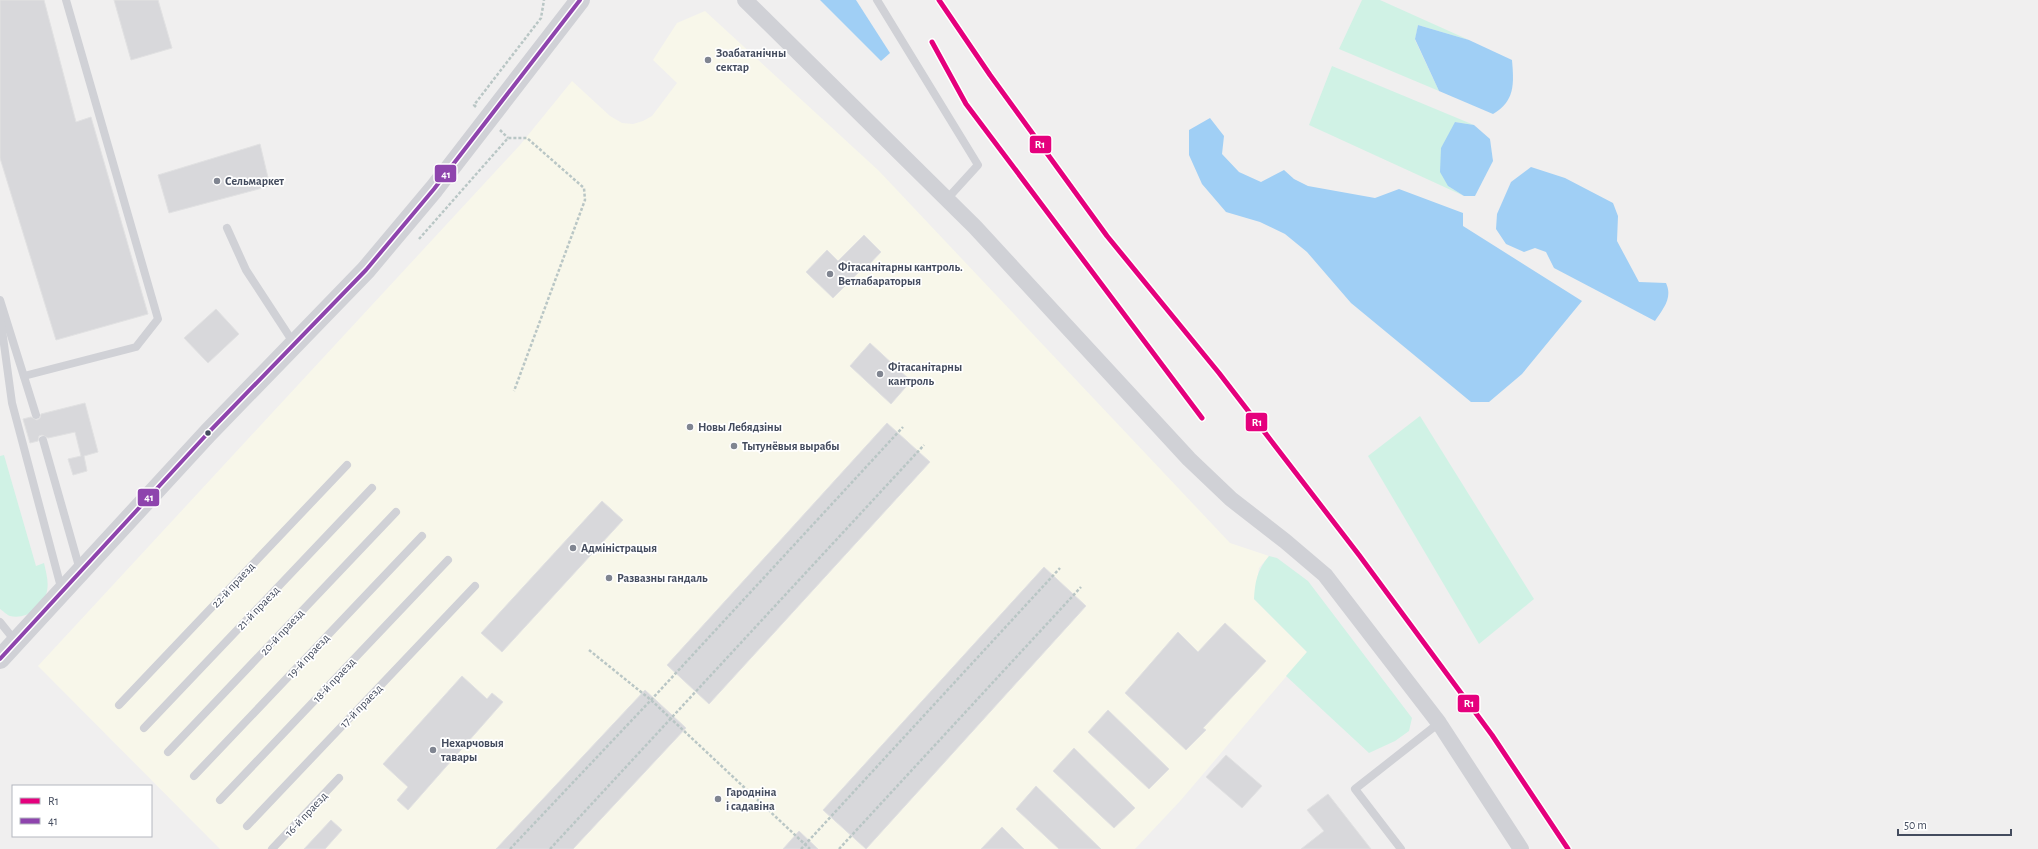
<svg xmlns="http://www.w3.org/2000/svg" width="2038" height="849" viewBox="0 0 2038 849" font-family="'Alegreya Sans',sans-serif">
	<rect width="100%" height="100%" fill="#f0efef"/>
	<path fill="#f8f7ea" d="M705 11 879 171 1230 543 1269 556 1259 568 1254 599 1307 652 1181 800 1135 849H220L38 666 520 145 572 81 610 116 622 123 633 124 643 121 652 116 677 83 653 60 677 23Z"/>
	<g fill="#d0f2e5">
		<path d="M1362 0H1380L1469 40 1418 25 1415 40 1439 91 1339 49Z"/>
		<path d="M1332 66 1474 125 1455 122 1448 186 1464 196 1309 125Z"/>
		<path d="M1420 416 1534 599 1479 644 1368 456Z"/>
		<path d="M4 455 36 566 44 563C46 572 49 582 47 591 44 607 26 620 10 616 7 615 3 611 0 609V456Z"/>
		<path d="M1269 556 1277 558 1308 581 1412 718 1409 731 1395 741 1369 753 1286 676 1307 652 1254 599C1255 582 1257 570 1269 556Z"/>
	</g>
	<g fill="#a0cff5">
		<path d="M820 0H856L890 53 881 61Z"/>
		<path d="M1418 25 1469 40 1512 60C1514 84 1515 101 1493 114L1439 91 1415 39Z"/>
		<path d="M1210 118 1224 136 1222 154 1239 172 1261 182 1284 170 1294 179 1308 186 1375 198 1399 189 1463 213V226L1582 301 1522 374 1489 402H1471L1351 303 1307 252 1285 234 1260 222 1226 212 1202 184 1189 155V130Z"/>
		<path d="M1455 122 1474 125 1490 139 1493 161 1475 196H1464L1448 186 1440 172 1441 148Z"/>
		<path d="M1531 167 1565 178 1613 203 1618 216 1617 241 1639 282 1666 283C1673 298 1663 309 1655 321L1554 268 1546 252 1535 248 1524 252 1506 244 1496 229 1497 214 1511 182Z"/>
	</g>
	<g fill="#d8d8db" stroke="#e1e1e2">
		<path d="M0 0H44L76 122 91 117 148 314 56 340 0 158Z"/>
		<path d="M114 0H158L172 48 131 60Z"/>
		<path d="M260 144 270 186 169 213 158 175Z"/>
		<path d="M864 235 881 252 863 271 862 269 833 298 806 272 827 250 838 261Z"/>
		<path d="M216 309 239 334 208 363 184 338Z"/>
		<path d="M870 343 911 381 891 404 850 366Z"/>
		<path d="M85 403 98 452 84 456 87 471 73 475 68 459 81 456 75 432 48 438 42 435 39 436 38 441 30 443 23 419 31 417 37 420 40 418 41 414Z"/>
		<path d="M887 423 930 462 709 704 667 665Z"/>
		<path d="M602 501 623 520 502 652 481 633Z"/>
		<path d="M1044 567 1086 606 866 849 823 810Z"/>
		<path d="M1225 623 1266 661 1203 728 1206 730 1186 750 1125 693 1178 632 1198 652Z"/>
		<path d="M462 676 487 699 492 693 503 702 408 810 397 800 408 787 383 764Z"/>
		<path d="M645 690 686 728 573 849H496Z"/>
		<path d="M1108 710 1169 769 1149 789 1088 732Z"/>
		<path d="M1074 748 1135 808 1114 828 1053 771Z"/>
		<path d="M1226 755 1262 786 1242 808 1206 777Z"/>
		<path d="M1036 786 1101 849H1059L1016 809Z"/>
		<path d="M1328 794 1371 849H1301L1324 831 1307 810Z"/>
		<path d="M331 820 342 830 325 849H304Z"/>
		<path d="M1002 827 1024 849H981Z"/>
		<path d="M799 831 818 849H783Z"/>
	</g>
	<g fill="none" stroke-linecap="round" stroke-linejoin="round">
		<g stroke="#b9c6c5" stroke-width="2.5" stroke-dasharray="3 2" stroke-linecap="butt">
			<path d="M476 107 474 105 541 18 544 0"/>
			<path d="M500 130 508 138"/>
			<path d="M419 239 508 138H527L584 188 585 200 514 391"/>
			<path d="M589 650 651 700 810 849"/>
			<path d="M510 849 651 700 903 427"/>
			<path d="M550 849 924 445"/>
			<path d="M801 849 1060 568"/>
			<path d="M839 849 1081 587"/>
		</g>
		<g stroke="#d0d1d6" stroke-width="8">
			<path d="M877 0 978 165 947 199"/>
			<path d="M227 228 246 270 295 345"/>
			<path d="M0 300 36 415"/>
			<path d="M0 315 12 403 62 591"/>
			<path d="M24 376 136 347 158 319 66 0"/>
			<path d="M43 440 80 570"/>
			<path d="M0 622 16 642"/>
			<path d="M119 705 347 465"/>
			<path d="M144 728 372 488"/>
			<path d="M168 752 396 512"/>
			<path d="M194 776 422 536"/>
			<path d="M220 800 448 560"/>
			<path d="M247 826 475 586"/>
			<path d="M272 849 339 778"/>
			<path d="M1401 849 1355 789 1439 723"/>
		</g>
		<path stroke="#d0d1d6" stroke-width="16" d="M745 0 975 227 1189 459 1231 499 1285 541 1325 575 1439 723 1521 849"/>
		<path stroke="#d0d1d6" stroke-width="20" d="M0 659 208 433 366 270 434 189 580 0"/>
		<g stroke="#fff" stroke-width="7">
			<path id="bus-1" d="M0 659 208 433 366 270 434 189 580 0"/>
		</g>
		<use href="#bus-1" stroke="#8e44ad" stroke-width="4"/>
		<g stroke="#fff" stroke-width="8">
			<g id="rail-1">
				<path d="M939 0 990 75 1107 236 1219 373 1359 555 1492 735 1568 849"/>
				<path d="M932 42 966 104 1202 418"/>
			</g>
		</g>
		<use href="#rail-1" stroke="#e5007d" stroke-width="5"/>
	</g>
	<g fill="#808591" stroke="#fff" stroke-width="1.5">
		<circle cx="708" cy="60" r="4"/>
		<circle cx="217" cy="181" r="4"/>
		<circle cx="830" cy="274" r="4"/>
		<circle cx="880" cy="374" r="4"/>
		<circle cx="690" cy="427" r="4"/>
		<circle cx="734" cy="446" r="4"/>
		<circle cx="573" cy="548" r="4"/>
		<circle cx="609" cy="578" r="4"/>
		<circle cx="433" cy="750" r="4"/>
		<circle cx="718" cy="799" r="4"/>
	</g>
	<circle fill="#444c5e" stroke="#fff" stroke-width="1.5" cx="208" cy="433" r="3.5"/>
	<g text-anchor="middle" stroke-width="3.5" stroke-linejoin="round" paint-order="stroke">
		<g font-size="12" font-weight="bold" fill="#444c5e" stroke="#fff" text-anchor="start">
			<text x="716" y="57">Зоабатанічны<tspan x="716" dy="14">сектар</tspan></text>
			<text x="225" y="185">Сельмаркет</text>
			<text x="838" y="271">Фітасанітарны кантроль.<tspan x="838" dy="14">Ветлабараторыя</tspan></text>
			<text x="888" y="371">Фітасанітарны<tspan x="888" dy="14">кантроль</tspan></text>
			<text x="698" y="431">Новы Лебядзіны</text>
			<text x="742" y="450">Тытунёвыя вырабы</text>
			<text x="581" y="552">Адміністрацыя</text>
			<text x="617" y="582">Развазны гандаль</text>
			<text x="441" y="747">Нехарчовыя<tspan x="441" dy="14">тавары</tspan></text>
			<text x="726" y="796">Гародніна<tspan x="726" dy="14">і садавіна</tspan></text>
		</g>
		<g font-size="12" fill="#444c5e" stroke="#fff">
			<text transform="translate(233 585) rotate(-47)" y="4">22-й праезд</text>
			<text transform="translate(258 608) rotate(-46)" y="4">21-й праезд</text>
			<text transform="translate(282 632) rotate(-47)" y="4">20-й праезд</text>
			<text transform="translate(308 656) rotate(-47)" y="4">19-й праезд</text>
			<text transform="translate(334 680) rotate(-47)" y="4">18-й праезд</text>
			<text transform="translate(361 706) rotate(-46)" y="4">17-й праезд</text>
			<text transform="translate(306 814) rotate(-47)" y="4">16-й праезд</text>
		</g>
	</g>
	<g stroke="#fff" stroke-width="1.5">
		<rect x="1029" y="135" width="23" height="19" rx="4" fill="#e5007d"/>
		<rect x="434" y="164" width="23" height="19" rx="4" fill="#8e44ad"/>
		<rect x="1245" y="412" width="23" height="20" rx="4" fill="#e5007d"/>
		<rect x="137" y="488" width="23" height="19" rx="4" fill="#8e44ad"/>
		<rect x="1457" y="694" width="23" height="19" rx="4" fill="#e5007d"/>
	</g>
	<g font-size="11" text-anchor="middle" font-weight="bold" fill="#fff">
		<text x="1040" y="148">R1</text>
		<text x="446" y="178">41</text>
		<text x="1257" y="426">R1</text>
		<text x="149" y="501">41</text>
		<text x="1469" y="707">R1</text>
	</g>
	<rect x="12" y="785" width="140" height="52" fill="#ffffff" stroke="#b4b7bf"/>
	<rect x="20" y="798" width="20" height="6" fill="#e5007d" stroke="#b4b7bf"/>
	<text x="48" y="805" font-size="12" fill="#444c5e">R1</text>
	<rect x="20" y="818" width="20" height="6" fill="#8e44ad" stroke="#b4b7bf"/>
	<text x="48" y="825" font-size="12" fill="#444c5e">41</text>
	<path d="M1898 829v6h113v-6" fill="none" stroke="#444c5e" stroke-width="2"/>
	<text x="1904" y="829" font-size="12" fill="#444c5e" stroke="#ffffff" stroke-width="3" paint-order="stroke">50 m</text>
</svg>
